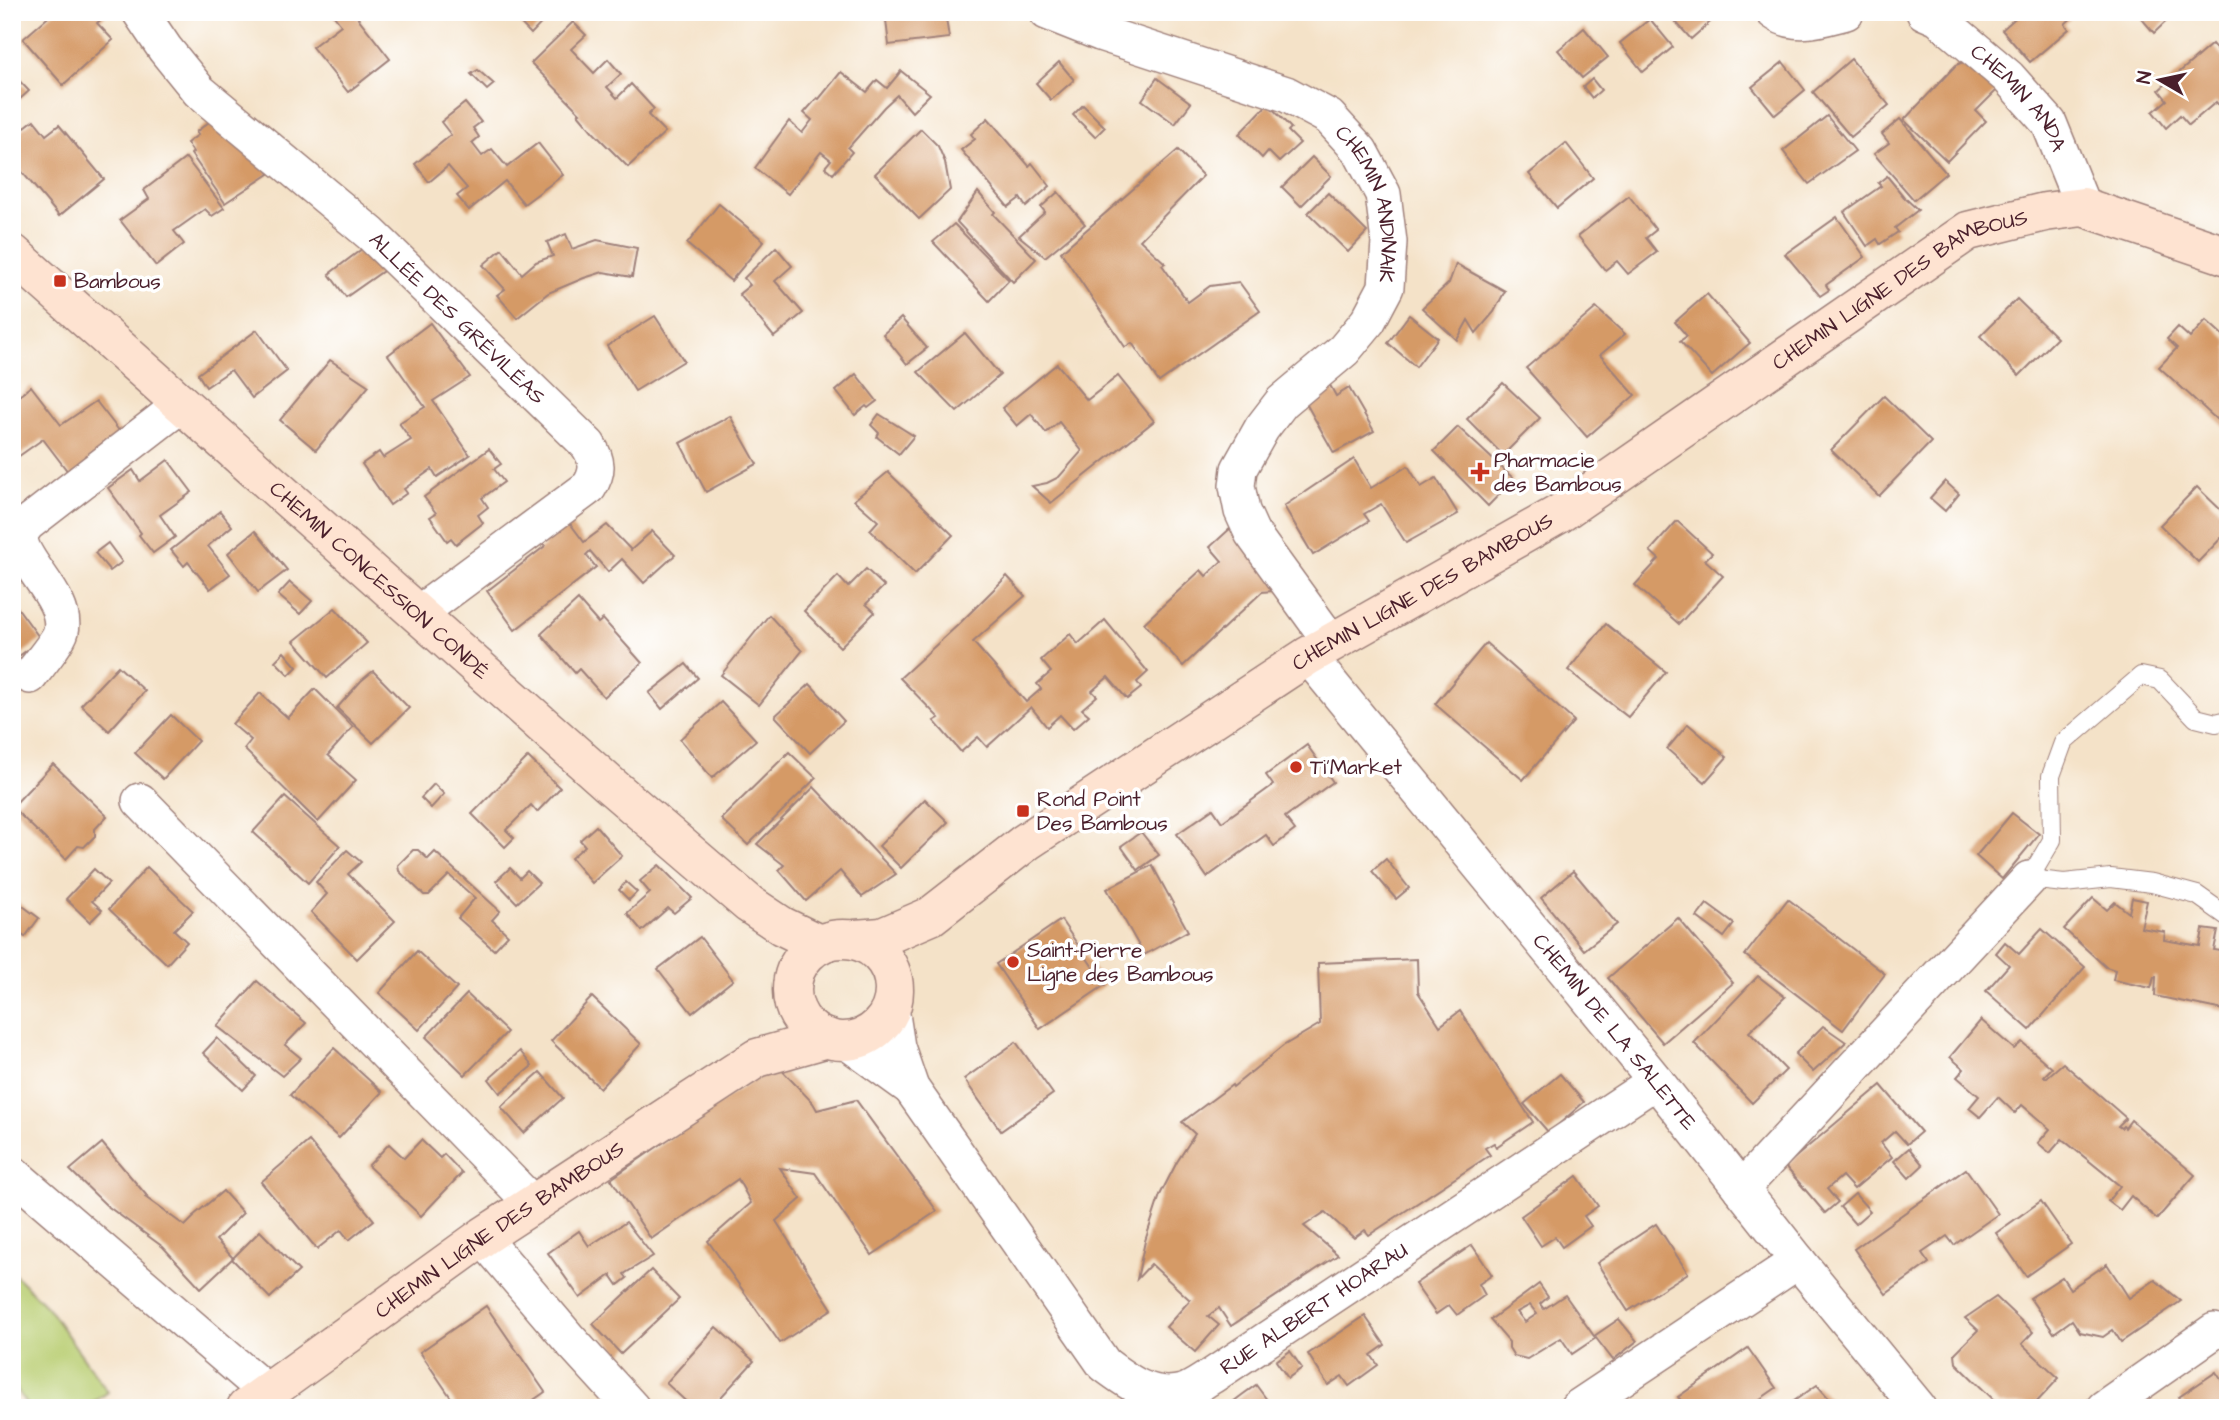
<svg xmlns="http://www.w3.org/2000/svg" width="2240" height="1420" viewBox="0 0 2240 1420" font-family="'Architects Daughter',sans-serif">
	<rect width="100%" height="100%" fill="#fff"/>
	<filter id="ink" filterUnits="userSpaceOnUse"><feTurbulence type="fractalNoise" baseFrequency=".0143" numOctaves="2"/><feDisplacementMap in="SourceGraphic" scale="14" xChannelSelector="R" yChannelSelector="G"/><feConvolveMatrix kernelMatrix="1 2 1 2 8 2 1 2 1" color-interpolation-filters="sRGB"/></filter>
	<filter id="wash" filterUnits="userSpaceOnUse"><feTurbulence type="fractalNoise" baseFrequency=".00686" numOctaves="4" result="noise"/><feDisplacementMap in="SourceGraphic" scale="28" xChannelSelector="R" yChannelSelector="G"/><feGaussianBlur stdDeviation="1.57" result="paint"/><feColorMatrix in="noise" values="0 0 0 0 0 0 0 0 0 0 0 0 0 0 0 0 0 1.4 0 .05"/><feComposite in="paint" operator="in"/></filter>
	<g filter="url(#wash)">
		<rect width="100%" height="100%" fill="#f4e2c8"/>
		<path fill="#b9ce72" stroke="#82764e" stroke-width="2" d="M12 1272 47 1307 108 1392 86 1408H28L12 1381Z"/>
		<g id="blocks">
			<g fill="#d59a66" fill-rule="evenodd">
				<path d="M54 12H109L97 23 113 40 63 85 23 39Z"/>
				<path d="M331 12H357L355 14 390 59 348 92 312 47 341 25Z"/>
				<path d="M510 12H552L531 34Z"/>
				<path d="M885 12H926L927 14 945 12 949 38 889 45Z"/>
				<path d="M1667 12H1712L1716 17 1691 39Z"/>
				<path d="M2022 12H2078L2065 24 2069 29 2030 62 2002 30Z"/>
				<path d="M2136 12H2176L2154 33Z"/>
				<path d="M1650 19 1673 47 1643 72 1620 43Z"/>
				<path d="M573 22 586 35 571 49 594 73 608 59 621 74 607 87 617 98 631 84 654 109 648 115 665 132 628 167 593 132 578 114 580 113 531 63Z"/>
				<path d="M1584 28 1608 57 1582 78 1558 50Z"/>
				<path d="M2212 44 2228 63V106L2223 110 2216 102 2189 125 2180 115 2166 128 2153 112 2167 100 2159 90Z"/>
				<path d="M1973 58 2000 87 1976 111 1986 121 1947 161 1904 120 1956 65Z"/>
				<path d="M1851 59 1889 105 1851 137 1813 92Z"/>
				<path d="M1059 62 1074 80 1051 100 1036 83Z"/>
				<path d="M1783 62 1805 90 1775 115 1752 87Z"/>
				<path d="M478 70 494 84 487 90 471 74Z"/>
				<path d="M901 71 930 94 912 112 897 95 884 107 848 148 852 152 833 174 825 167 831 160 821 152 788 194 755 168 789 121 802 133 812 120 804 113 817 98 819 99 841 72 867 92 877 80 887 88Z"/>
				<path d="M12 73 29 91 12 106Z"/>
				<path d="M1157 78 1191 103 1175 124 1142 100Z"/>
				<path d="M1592 79 1601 90 1592 98 1583 87Z"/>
				<path d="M465 103 481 122 473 128 479 137 472 143 482 156 492 149 507 167 538 143 563 175 524 204 505 181 469 210 457 196 467 188 448 166 429 182 415 164 451 135 441 122Z"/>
				<path d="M1268 104 1291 128 1288 131 1300 143 1279 162 1268 151 1262 158 1239 134Z"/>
				<path d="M1083 105 1105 127 1095 137 1073 115Z"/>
				<path d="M1827 116 1855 151 1809 184 1783 151Z"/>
				<path d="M988 118 1029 166 1032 163 1050 186 1026 207 1020 198 1008 207 961 150 975 139 971 134Z"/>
				<path d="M213 119 243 134 269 174 225 203 191 154 193 152 187 143 198 135 196 132Z"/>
				<path d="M1900 119 1946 173 1914 200 1874 154 1889 143 1882 134Z"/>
				<path d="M34 120 46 135 59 125 104 179 59 216 12 160V137Z"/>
				<path d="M921 129 938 146 945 162 950 190 919 219 875 174Z"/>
				<path d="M1566 143 1593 178 1557 208 1529 174Z"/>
				<path d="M1178 150 1203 176 1140 240 1165 263 1162 265 1188 302 1210 286 1239 282 1260 311 1159 382 1132 343 1125 347 1061 252Z"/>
				<path d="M1312 157 1331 176 1301 206 1282 187Z"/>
				<path d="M186 158 224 208 212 216 205 209 174 231 184 244 156 266 120 220 149 199 144 190Z"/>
				<path d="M1887 176 1904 197 1918 210 1895 228 1898 232 1880 244 1877 239 1867 246 1844 212 1881 186 1878 183Z"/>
				<path d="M978 192 995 212 993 214 1036 259 1013 282 957 222Z"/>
				<path d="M1058 192 1085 224 1045 257 1019 236 1045 212 1041 207Z"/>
				<path d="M1328 193 1367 232 1348 252 1308 213Z"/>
				<path d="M1629 196 1656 230 1646 238 1657 252 1628 274 1617 261 1605 270 1578 236Z"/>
				<path d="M719 204 764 241 731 281 687 244Z"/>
				<path d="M1837 217 1865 257 1826 285 1829 290 1820 296 1785 254Z"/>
				<path d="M954 224 1009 280 989 301 933 242Z"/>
				<path d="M566 234 572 249 597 240 637 248 632 277 603 272 584 278 548 293 517 318 497 295 505 289 483 265 502 249 522 274 536 262 553 256 547 242Z"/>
				<path d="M371 242 393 264 346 297 329 274Z"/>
				<path d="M776 247 792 266 775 281 803 313 774 337 739 294 750 285 744 278Z"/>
				<path d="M1456 264 1505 291 1494 312 1476 333 1468 320 1457 340 1422 308 1449 283Z"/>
				<path d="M1707 294 1750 343 1712 376 1680 341 1687 336 1675 322Z"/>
				<path d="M2017 299 2057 338 2019 376 1980 336Z"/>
				<path d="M1596 308 1625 334 1600 355 1635 395 1587 437 1526 368Z"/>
				<path d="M1409 315 1438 338 1416 367 1388 343Z"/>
				<path d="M655 316 684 361 635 391 607 346Z"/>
				<path d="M901 318 927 348 907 364 883 334Z"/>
				<path d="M2206 320 2228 340V430L2159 367 2177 348 2167 339 2178 327 2190 338Z"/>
				<path d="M430 323 470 377 433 401 470 455 437 477 432 469 404 489 407 493 390 505 362 464 379 452 383 458 411 440 399 423 425 407 388 355Z"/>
				<path d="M257 330 287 371 252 398 231 370 206 387 198 374Z"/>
				<path d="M965 333 1000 375 957 412 918 372Z"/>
				<path d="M330 360 369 386 316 450 280 420Z"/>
				<path d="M1057 364 1087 400 1118 376 1154 421 1051 503 1032 486 1047 483 1059 477 1082 451 1059 422 1046 433 1031 414 1017 426 1002 408Z"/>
				<path d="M856 374 877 401 868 408 866 406 855 415 836 391Z"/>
				<path d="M1326 378 1336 396 1349 388 1374 431 1334 453 1303 398Z"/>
				<path d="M1503 383 1540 418 1503 455 1467 419Z"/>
				<path d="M31 386 61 425 96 401 124 437 72 477 43 439 12 461V402Z"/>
				<path d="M1884 396 1931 442 1879 496 1831 450Z"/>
				<path d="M879 414 914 436 899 454 877 437 879 433 871 425Z"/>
				<path d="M730 416 757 464 706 492 680 443Z"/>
				<path d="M1458 427 1514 479 1488 506 1434 451Z"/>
				<path d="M489 449 501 464 494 469 504 482 482 498 488 507 478 515 483 523 456 544 451 538 447 541 430 517 436 513 424 497Z"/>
				<path d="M1354 459 1371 488 1408 466 1421 487 1436 478 1458 514 1406 543 1381 504 1364 514 1369 521 1313 555 1284 506Z"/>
				<path d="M168 460 192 492 160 515 175 537 153 553 139 535 141 533 108 488 133 470 140 481Z"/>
				<path d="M888 472 953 535 915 574 870 530 878 521 854 500Z"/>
				<path d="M1945 481 1959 494 1945 511 1930 498Z"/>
				<path d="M2197 487 2228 517V531L2198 562 2160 525Z"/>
				<path d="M220 511 232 526 208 546 230 574 210 589 188 562 184 566 171 550Z"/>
				<path d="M1677 521 1712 553 1705 560 1723 576 1679 624 1635 585 1659 559 1650 551Z"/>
				<path d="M569 522 584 542 607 525 631 550 652 531 675 555 644 583 622 559 608 572 590 551 586 555 596 567 515 630 487 591 545 546 542 542Z"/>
				<path d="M1233 526 1284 590 1262 592 1183 666 1144 623 1201 570 1206 576 1222 561 1210 547Z"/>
				<path d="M255 531 287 570 258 592 228 553Z"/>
				<path d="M108 543 122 562 110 571 95 553Z"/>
				<path d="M866 569 884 586 866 604 875 612 840 647 804 611 838 576 848 587Z"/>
				<path d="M1007 576 1025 596 973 642 1026 702 1041 689 1037 684 1051 672 1041 660 1070 634 1078 644 1105 620 1148 672 1137 682 1141 688 1127 699 1108 677 1092 691 1097 696 1082 709 1089 715 1073 729 1060 715 1047 727 1031 707 987 747 978 737 961 752 934 721 939 718 900 678 958 625Z"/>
				<path d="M290 582 312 601 300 614 278 595Z"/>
				<path d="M12 600 41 640 12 661Z"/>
				<path d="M578 600 598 623 603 619 642 663 604 697 579 669 575 673 541 634Z"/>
				<path d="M335 608 367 643 327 678 294 641Z"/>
				<path d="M769 615 802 651 759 705 721 675Z"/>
				<path d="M1606 624 1666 672 1628 717 1568 670Z"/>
				<path d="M1486 643 1574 721 1523 780 1435 704Z"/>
				<path d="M284 652 297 667 289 675 275 661Z"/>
				<path d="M686 664 698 678 662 709 649 693Z"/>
				<path d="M118 666 145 691 109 731 81 705Z"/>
				<path d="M373 671 409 708 373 743 337 708 361 681Z"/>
				<path d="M810 684 844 721 810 753 775 716Z"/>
				<path d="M315 689 353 727 328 755 356 780 318 822 244 749 251 740 232 724 260 693 288 718Z"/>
				<path d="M721 702 756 740 712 778 680 739Z"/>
				<path d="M171 715 198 741 163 779 135 753Z"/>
				<path d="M1688 724 1727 757 1705 782 1667 749Z"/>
				<path d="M1307 745 1333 782 1285 817 1295 830 1274 846 1266 835 1207 877 1177 834 1213 809 1222 822 1273 785 1266 775Z"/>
				<path d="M789 752 816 778 748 845 721 819Z"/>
				<path d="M528 757 560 788 537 812 531 805 506 830 514 838 505 847 472 814Z"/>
				<path d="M53 764 107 816 95 829V836L84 847 78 846 66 859 12 807Z"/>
				<path d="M434 784 444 794 431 808 421 798Z"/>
				<path d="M814 787 896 874 862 897 840 871 806 901 779 870 784 865 757 844Z"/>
				<path d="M285 797 340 846 308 883 253 832Z"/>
				<path d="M925 799 948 822 901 868 879 846Z"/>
				<path d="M2012 813 2039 834 2002 879 1976 856Z"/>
				<path d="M596 826 622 856 592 883 571 858 585 846 580 840Z"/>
				<path d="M1141 832 1159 855 1138 870 1121 846Z"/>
				<path d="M347 850 361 862 348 874 395 921 357 959 311 912 327 894 316 882Z"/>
				<path d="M413 850H418L428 859 435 852 500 911 492 920 508 935 494 950 458 918 475 898 449 875 429 895H424L399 871 398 865Z"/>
				<path d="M1386 859 1409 888 1396 899 1372 871Z"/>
				<path d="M659 865 692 898 674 913 668 908 642 931 627 913 650 893 640 881Z"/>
				<path d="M1152 865 1188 931 1144 955 1107 889Z"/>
				<path d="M147 867 193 911 174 930 187 942 167 964 109 909Z"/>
				<path d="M510 868 520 878 527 871 539 883 517 903 496 881Z"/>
				<path d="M94 869 109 883 92 901 102 910 90 922 66 899Z"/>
				<path d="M1573 871 1617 924 1584 950 1541 898Z"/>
				<path d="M626 882 637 892 629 900 619 890Z"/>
				<path d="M12 898 39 918 25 937 15 930 12 934Z"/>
				<path d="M2093 898 2107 910 2115 902 2129 913 2132 898 2147 901 2141 928 2165 932 2164 940 2200 946 2203 929 2218 931 2214 950 2228 952V1011L2155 996 2156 977H2154L2151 988 2113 980 2115 970 2106 967 2064 929Z"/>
				<path d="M1788 899 1885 974 1843 1030 1745 955Z"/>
				<path d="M1707 904 1734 924 1724 937 1697 917Z"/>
				<path d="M1678 918 1733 983 1663 1043 1608 978Z"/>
				<path d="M1061 920 1105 985 1040 1029 996 964Z"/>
				<path d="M2042 929 2085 967 2030 1030 1986 991 2009 965 1996 953 2005 942 2019 954Z"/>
				<path d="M700 937 733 980 692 1013 658 969Z"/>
				<path d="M417 951 457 988 419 1030 379 993Z"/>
				<path d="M1417 959 1418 992 1440 1026 1460 1011 1533 1122 1496 1147 1494 1143 1485 1148 1490 1155 1369 1235 1365 1230 1354 1238 1325 1212 1304 1226 1338 1255 1231 1326 1219 1308 1208 1316 1219 1325 1195 1352 1166 1327 1190 1300 1151 1264 1137 1279 1145 1241 1160 1195 1177 1162 1195 1134 1182 1122 1232 1085 1233 1087 1283 1046 1320 1024 1318 963Z"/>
				<path d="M1758 976 1785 997 1749 1032 1786 1070 1752 1103 1694 1043Z"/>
				<path d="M257 981 306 1023 285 1045 301 1058 282 1076 217 1026Z"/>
				<path d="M467 994 507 1032 465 1075 426 1037Z"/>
				<path d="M592 997 641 1044 600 1088 551 1041Z"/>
				<path d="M1981 1020 2014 1049 2022 1042 2052 1068 2044 1076 2046 1078 2063 1063 2126 1118 2118 1126 2121 1128 2123 1126 2125 1128 2131 1120 2195 1175 2157 1219 2131 1196 2120 1210 2108 1201 2120 1186 2062 1139 2050 1153 2038 1143 2050 1129 2022 1105 2015 1113 1998 1097 1980 1117 1969 1108 1979 1096 1957 1077 1964 1069 1950 1057Z"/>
				<path d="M1823 1026 1846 1042 1813 1072 1795 1054Z"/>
				<path d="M217 1038 256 1076 243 1090 203 1053Z"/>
				<path d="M1016 1042 1053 1094 1001 1131 964 1079Z"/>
				<path d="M334 1048 382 1092 339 1138 290 1095Z"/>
				<path d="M520 1051 532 1066 500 1093 489 1079Z"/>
				<path d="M776 1064 813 1103 817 1110 856 1100 937 1211 872 1255 815 1173 780 1168 801 1199 776 1221 832 1309 780 1343 708 1241 751 1203 738 1179 651 1239 611 1179Z"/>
				<path d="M540 1072 563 1098 524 1133 501 1107Z"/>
				<path d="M1560 1074 1584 1102 1549 1133 1524 1104Z"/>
				<path d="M1881 1085 1921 1132 1907 1144 1895 1131 1881 1143 1892 1157 1854 1189 1842 1176 1827 1189 1838 1202 1825 1213 1785 1166Z"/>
				<path d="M421 1140 440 1158 444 1154 462 1173 421 1216 368 1166 389 1144 404 1158Z"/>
				<path d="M309 1141 374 1220 349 1240 341 1230 317 1249 261 1182Z"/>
				<path d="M102 1143 147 1196 145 1197 185 1226 194 1217 193 1216 223 1191 243 1213 216 1240 233 1258 260 1231 299 1271 270 1298 232 1259 201 1288 163 1247 106 1205 70 1170Z"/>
				<path d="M1909 1148 1923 1165 1909 1178 1894 1161Z"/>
				<path d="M1966 1169 1998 1214 1954 1245 1947 1236 1922 1253 1929 1263 1886 1294 1854 1249Z"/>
				<path d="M1577 1176 1598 1206 1584 1216 1591 1226 1562 1247 1555 1237 1541 1246 1521 1216Z"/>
				<path d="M1855 1194 1870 1211 1855 1224 1840 1207Z"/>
				<path d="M2041 1201 2071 1244 2026 1276 1996 1233Z"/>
				<path d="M626 1222 653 1256 624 1274 627 1278 618 1285 611 1275 580 1298 548 1253 579 1231 589 1246Z"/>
				<path d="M1656 1224 1688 1273 1628 1311 1597 1263Z"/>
				<path d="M1472 1245 1492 1275 1479 1284 1485 1295 1457 1315 1449 1305 1436 1314 1415 1284Z"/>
				<path d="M2107 1264 2129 1298 2155 1280 2181 1301 2121 1342 2113 1330 2103 1337 2080 1332 2072 1320 2054 1333 2030 1298 2062 1277 2070 1289Z"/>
				<path d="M651 1270 679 1299 621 1354 593 1324Z"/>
				<path d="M1539 1284 1548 1297 1540 1304 1544 1309 1565 1295 1594 1336 1619 1319 1637 1341 1613 1360 1596 1338 1572 1354 1561 1338 1527 1359 1514 1356 1509 1348V1342L1490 1320ZM1530 1305 1537 1314 1525 1322 1517 1312Z"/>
				<path d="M1996 1297 2033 1332 2022 1344 2059 1378 2035 1404 1999 1405 1956 1363 1955 1353 1978 1330 1965 1318Z"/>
				<path d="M486 1306 545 1392 522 1408H458L420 1352Z"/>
				<path d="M1365 1316 1385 1345 1371 1355 1378 1365 1349 1386 1342 1376 1328 1385 1308 1354Z"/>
				<path d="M716 1327 754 1361 711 1408H693L666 1383Z"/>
				<path d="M1748 1348 1776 1388 1747 1408H1732L1730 1406 1727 1408H1687L1678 1397Z"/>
				<path d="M1290 1351 1302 1368 1288 1378 1276 1361Z"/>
				<path d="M2216 1372 2224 1384 2228 1379V1408H2187L2179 1397Z"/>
				<path d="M1256 1385 1273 1408H1225L1242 1395Z"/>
				<path d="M1817 1385 1835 1405 1832 1408H1784Z"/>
			</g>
		</g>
	</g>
	<g filter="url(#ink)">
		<use href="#blocks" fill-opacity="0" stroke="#9f807a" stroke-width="2"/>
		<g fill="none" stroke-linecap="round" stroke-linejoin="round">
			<g stroke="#9f807a" stroke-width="20">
				<path id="lane" d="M2228 720 2216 723 2196 718 2160 680 2141 676 2063 743 2051 776 2052 840 2029 879 2064 883 2111 878 2152 883 2197 895 2228 917"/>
			</g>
			<g stroke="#9f807a" stroke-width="38">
				<g id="street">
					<path id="s1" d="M140 12 165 49 199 91 371 234 588 445C598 461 599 471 589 487L419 613"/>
					<path id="s2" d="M1047 12 1100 33 1286 94 1329 117 1360 151 1383 194 1389 242 1386 287 1368 321 1344 350 1282 402 1262 428 1239 469 1237 486 1242 511 1252 533 1331 642"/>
					<path d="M1774 12C1796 28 1822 18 1846 12"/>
					<path id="s3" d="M1924 12 1938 18 2008 77 2049 123 2083 207"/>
					<path id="s4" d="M1308 656 1656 1081 1798 1261 1919 1408"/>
					<path d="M30 676C37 667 59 640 61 631 69 597 14 558 21 533 22 530 25 527 27 524L182 404"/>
					<path d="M140 801 533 1204"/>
					<path id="s5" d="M891 1008 897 1047 911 1088 1104 1364C1128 1382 1151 1400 1183 1392 1193 1389 1203 1381 1212 1376L1656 1081"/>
					<path d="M846 1041 911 1088"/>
					<path d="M12 1173 268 1393"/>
					<path d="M1741 1189 2029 879"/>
					<path d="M484 1236 494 1251 569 1339 632 1408"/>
					<path d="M1577 1408 1798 1261"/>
					<path d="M2104 1408 2214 1331"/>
				</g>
			</g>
			<g stroke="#9f807a" stroke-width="41">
				<g id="secondary">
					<path id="s6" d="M12 253 610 785 749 904 782 926 819 944"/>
					<circle cx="843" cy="990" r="51"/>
					<path id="s7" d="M855 939 882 937 931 916 1026 842 1308 656 1559 514 1968 231 2045 212 2083 207 2228 256"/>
					<path id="s8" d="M246 1408 484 1236 757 1058 828 1038"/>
				</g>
			</g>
			<use href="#lane" stroke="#fff" stroke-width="18"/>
			<use href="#street" stroke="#fff" stroke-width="35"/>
			<use href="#secondary" stroke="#fee3d1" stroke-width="38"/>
		</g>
	</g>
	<g fill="#c8321e" stroke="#fff" stroke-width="2.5">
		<rect x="53" y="274" width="14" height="14" rx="3.5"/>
		<path d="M1476.5 461.5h7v7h7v7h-7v7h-7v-7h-7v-7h7z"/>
		<circle cx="1296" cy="767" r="7"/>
		<rect x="1016" y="804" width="14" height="14" rx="3.5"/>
		<circle cx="1013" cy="962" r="7"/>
	</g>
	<g text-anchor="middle" stroke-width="7" stroke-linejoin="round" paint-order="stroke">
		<g font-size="21" fill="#4a1f2b" stroke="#fff">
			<text dy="7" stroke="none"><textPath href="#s3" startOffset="130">CHEMIN ANDA</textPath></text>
			<text dy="7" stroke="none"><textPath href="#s2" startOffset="401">CHEMIN ANDINAIK</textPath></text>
			<text dy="7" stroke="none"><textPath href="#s7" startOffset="1237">CHEMIN LIGNE DES BAMBOUS</textPath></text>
			<text dy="7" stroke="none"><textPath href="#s1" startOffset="443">ALLÉE DES GRÉVILÉAS</textPath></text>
			<text dy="7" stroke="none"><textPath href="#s6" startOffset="492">CHEMIN CONCESSION CONDÉ</textPath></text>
			<text dy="7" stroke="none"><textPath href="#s7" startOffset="670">CHEMIN LIGNE DES BAMBOUS</textPath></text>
			<text dy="7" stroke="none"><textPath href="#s4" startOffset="485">CHEMIN DE LA SALETTE</textPath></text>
			<text dy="7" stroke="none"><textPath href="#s8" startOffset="310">CHEMIN LIGNE DES BAMBOUS</textPath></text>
			<text dy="7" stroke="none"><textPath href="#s5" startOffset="662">RUE ALBERT HOARAU</textPath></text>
		</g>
		<g font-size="21" fill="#4a1f2b" stroke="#fff" text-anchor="start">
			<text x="74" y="288">Bambous</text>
			<text x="1494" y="467">Pharmacie<tspan x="1494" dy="24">des Bambous</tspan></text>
			<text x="1310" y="774">Ti'Market</text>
			<text x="1037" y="806">Rond Point<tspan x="1037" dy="24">Des Bambous</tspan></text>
			<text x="1027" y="957">Saint-Pierre<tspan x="1027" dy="24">Ligne des Bambous</tspan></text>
		</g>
	</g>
	<rect width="2240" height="1420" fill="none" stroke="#fff" stroke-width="42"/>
	<g transform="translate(2160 80) rotate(279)" stroke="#ffffff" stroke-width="5" paint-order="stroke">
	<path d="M0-5L12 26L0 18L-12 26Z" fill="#4a1f2b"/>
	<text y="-10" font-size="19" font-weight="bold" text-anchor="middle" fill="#4a1f2b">N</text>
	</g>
</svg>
